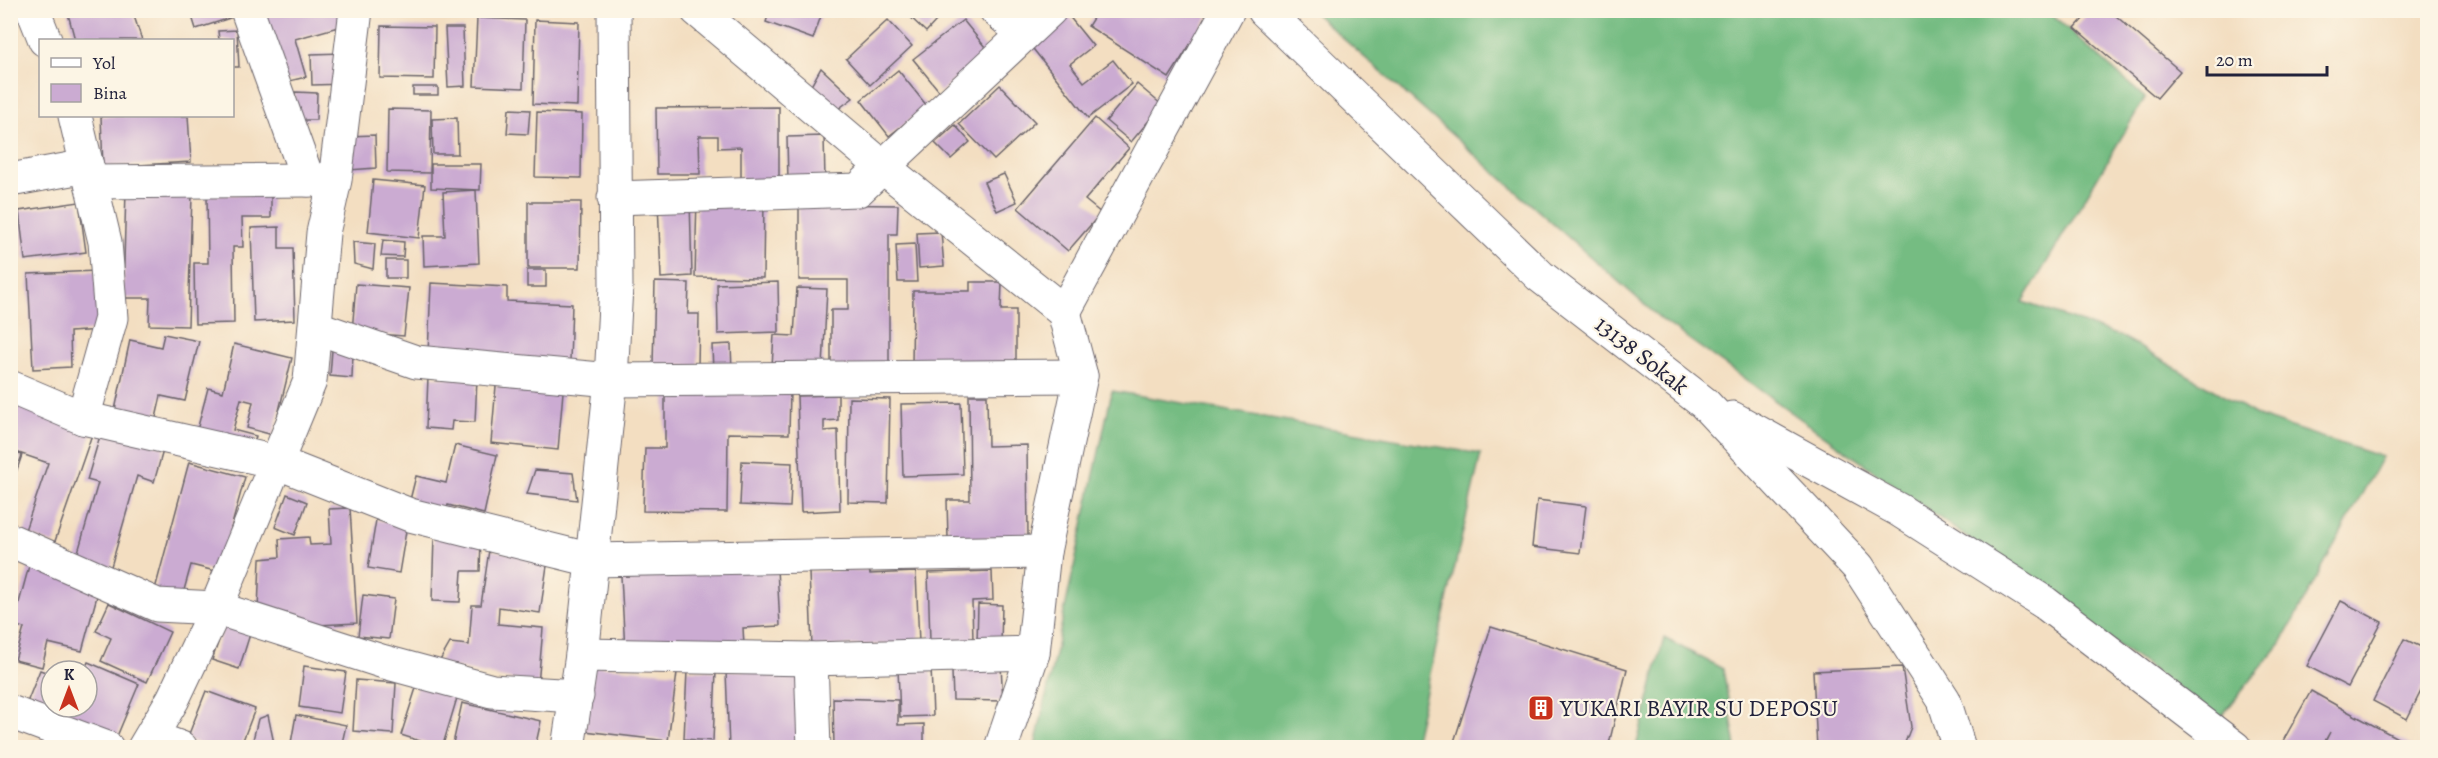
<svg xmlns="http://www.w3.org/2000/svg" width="2438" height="758" viewBox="0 0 2438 758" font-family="Alegreya,serif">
	<rect width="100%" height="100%" fill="#fcf5e5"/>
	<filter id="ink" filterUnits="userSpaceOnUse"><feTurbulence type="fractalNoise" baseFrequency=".0167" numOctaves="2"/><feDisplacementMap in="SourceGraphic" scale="12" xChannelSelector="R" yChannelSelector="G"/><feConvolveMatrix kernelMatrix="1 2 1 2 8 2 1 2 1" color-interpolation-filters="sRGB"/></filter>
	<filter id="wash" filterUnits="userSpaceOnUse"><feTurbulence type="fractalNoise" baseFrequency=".008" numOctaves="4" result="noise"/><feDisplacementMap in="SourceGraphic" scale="24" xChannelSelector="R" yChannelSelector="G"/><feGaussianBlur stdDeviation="1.35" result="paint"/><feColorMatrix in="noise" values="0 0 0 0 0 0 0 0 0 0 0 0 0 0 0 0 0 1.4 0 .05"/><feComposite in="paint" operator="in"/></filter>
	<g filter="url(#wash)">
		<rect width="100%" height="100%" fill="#f3dec1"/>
		<g fill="#75bc82" stroke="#4c6f5e" stroke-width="1.5">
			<path d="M1312 11H2048L2145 98 2023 302 2122 337 2260 417 2382 457 2281 643 2220 718 1662 320Z"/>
			<path d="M1112 391 1481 454 1413 747H1035Z"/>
			<path d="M1664 638 1723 669 1736 747H1636Z"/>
		</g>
		<g id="blocks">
			<g fill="#cbabd2">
				<path d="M67 10H132L142 40H75Z"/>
				<path d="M190 10H227L230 18 196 29Z"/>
				<path d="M262 10H345L349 24 295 39 306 77 281 83Z"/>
				<path d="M770 10H823L813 39 766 22Z"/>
				<path d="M903 10H946L926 32Z"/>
				<path d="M1098 10H1212L1169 78 1088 26Z"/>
				<path d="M2091 10H2109L2180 71 2157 98 2075 28Z"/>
				<path d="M1068 15 1093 46 1070 64 1084 82 1113 60 1132 84 1088 118 1030 45Z"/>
				<path d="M477 18 525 20 523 88 474 86Z"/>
				<path d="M535 20 579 22 577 106 533 104Z"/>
				<path d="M888 20 912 46 870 85 846 59Z"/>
				<path d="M963 20 989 52 940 92 913 59Z"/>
				<path d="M381 26 435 27 434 79 380 78Z"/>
				<path d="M445 28H463L465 86 448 87Z"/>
				<path d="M237 30 239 67H232V40H219L218 31Z"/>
				<path d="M343 53 345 84 312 85 311 54Z"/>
				<path d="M821 68 853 98 834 112 811 86Z"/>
				<path d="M898 70 927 106 889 136 861 100Z"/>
				<path d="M1137 84 1162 105 1131 142 1106 121Z"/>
				<path d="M1000 85 1035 122 994 160 959 124Z"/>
				<rect x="413" y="87" width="25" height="8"/>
				<path d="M295 92 317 93 316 120H295Z"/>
				<path d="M779 107V183L741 184V147L718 148V136H699L700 174H657L656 108Z"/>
				<path d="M388 109 431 110 430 173 387 172Z"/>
				<path d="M509 109 530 110 528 134 507 133Z"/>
				<path d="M537 112 582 114 581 178 535 177Z"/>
				<path d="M101 116H188L191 162 103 167Z"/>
				<path d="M457 118 458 154H433L432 119Z"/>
				<path d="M1095 118 1129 148 1085 200 1101 213 1068 251 1018 208Z"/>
				<path d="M955 125 970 142 951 159 935 143Z"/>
				<path d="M375 135 376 168 349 170 348 136Z"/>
				<path d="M824 136 825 181 788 182 787 137Z"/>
				<path d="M431 164H481L480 190 431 188Z"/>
				<path d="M1004 174 1017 202 997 211 984 182Z"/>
				<path d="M373 180 425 185 419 238 368 232Z"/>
				<path d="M126 190 192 195 188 326 149 325 150 298H123Z"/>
				<path d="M476 190 479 263 424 266 423 236H445L443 192Z"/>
				<path d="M271 194V218H242L243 247H233L234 323 195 324 194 263H208L207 195Z"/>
				<path d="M697 197 764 198 763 278 695 277Z"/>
				<path d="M690 200 692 276 661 278 658 201Z"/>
				<path d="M79 202 86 252 25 260 19 211Z"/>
				<path d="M528 202H581L580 268H528Z"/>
				<path d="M799 204 898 205 897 234H889V367H831V310H848V280H799Z"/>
				<path d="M279 227V248H293L295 320 254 322 251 228Z"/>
				<path d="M941 232 944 266 919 268 917 233Z"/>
				<path d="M383 240 404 242 403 257 381 256Z"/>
				<path d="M353 242 375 244 373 269 354 264Z"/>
				<path d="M915 244 917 282H898L896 245Z"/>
				<rect x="386" y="260" width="20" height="18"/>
				<rect x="527" y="270" width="19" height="17"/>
				<path d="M96 271 100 330 70 332 71 367 33 369 28 274Z"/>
				<path d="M655 282 689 283 688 314H699L698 366 653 365Z"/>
				<path d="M778 282 779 332 718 334 717 284Z"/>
				<path d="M970 282H1002L1001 310H1016V368L912 367 913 291H970Z"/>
				<path d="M431 283 507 287V301L572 304 570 361 428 354Z"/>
				<path d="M356 284 409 288 404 336 352 332Z"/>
				<path d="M797 288 827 289 823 367 772 366 774 335 794 336Z"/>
				<path d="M164 334 199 341 185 401 161 396 156 418 115 410 130 340 161 347Z"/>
				<path d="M234 344 292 358 273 435 247 428 253 402 241 399 233 430 256 436 252 452 195 438 208 388 223 392Z"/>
				<path d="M731 344 732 372H713L712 345Z"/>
				<path d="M332 350 353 352 352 378 330 376Z"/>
				<path d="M428 377 477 379 475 422 452 421 451 430 426 428Z"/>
				<path d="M496 386 563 392 558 450 491 443Z"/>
				<path d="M665 390 790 391 789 434 728 433 727 512 643 511 645 448H665Z"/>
				<path d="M10 394 96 423 54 544 24 533 48 463 10 450Z"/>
				<path d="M838 395V420L824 421V431L838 430 840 510 801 512 797 396Z"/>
				<path d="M969 395H987L988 446 1027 445 1028 537 948 539 947 500H970Z"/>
				<path d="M849 398 890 399 888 503 848 502Z"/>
				<path d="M961 403 963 474 903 476 901 404Z"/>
				<path d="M102 429 164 447 154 482 137 476 110 570 76 559 98 483 87 480Z"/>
				<path d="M455 445 497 455 484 514 448 505 446 512 409 504 416 476 446 483Z"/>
				<path d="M10 451 22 455 11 487H10Z"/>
				<path d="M742 461 792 463 790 507 740 505Z"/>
				<path d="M189 462 245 477 219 572 191 565 181 601 154 593Z"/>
				<path d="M535 470 573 473 577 500 527 494Z"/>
				<path d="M287 494 307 502 295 535 275 527Z"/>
				<path d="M1537 500 1586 506 1580 553 1532 547Z"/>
				<path d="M350 508 357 623 298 626 258 611 260 559 280 557 279 539 309 537 310 545 331 544 329 509Z"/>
				<path d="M376 520 407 525 399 573 368 568Z"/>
				<path d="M434 537 481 539 480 571H462L460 602 432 601Z"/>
				<path d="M489 550 548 559 540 613 499 607 498 624 543 628 538 685 438 664 450 643 469 645 472 605H481Z"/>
				<path d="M29 566 100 585 82 651 48 643 42 667 15 660 24 628 13 625Z"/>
				<path d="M777 568 780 626 743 628 744 646 625 651 621 576Z"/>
				<path d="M869 570 870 574 916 572 919 643 812 647 809 572Z"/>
				<path d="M992 571 993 600 972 601 973 641 930 642 928 573Z"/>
				<path d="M363 595 394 599 389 639 358 636Z"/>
				<path d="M2341 601 2382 622 2348 687 2307 666Z"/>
				<path d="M109 603 170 632 147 682 101 661 111 638 96 631Z"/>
				<path d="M978 604 1002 605 1001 645 977 644Z"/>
				<path d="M225 623 251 631 239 669 212 660Z"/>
				<path d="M1491 627 1627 669 1608 748H1452Z"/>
				<path d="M2404 639 2428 650V677L2407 719 2373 701Z"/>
				<path d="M88 662 139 684 115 741 63 719 69 707H87V671H84Z"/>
				<path d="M304 666 346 672 340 713 299 707Z"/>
				<path d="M594 666 677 673 668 741 585 731Z"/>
				<path d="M1001 666 1003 701 953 700 952 671Z"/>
				<path d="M931 667 933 716 900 717 898 669Z"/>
				<path d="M1902 667 1911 727 1903 748H1817L1813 671Z"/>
				<path d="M802 669 804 748H729L726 671Z"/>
				<path d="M40 670 51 674V707L48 713 26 705Z"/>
				<path d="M687 670 716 671 713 741 684 739Z"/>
				<path d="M356 680 396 683 393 734 353 731Z"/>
				<path d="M417 685 457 698 442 748 401 735Z"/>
				<path d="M206 691 255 709 240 748H211L187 739Z"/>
				<path d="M2311 691 2343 709 2416 748H2322L2330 732 2321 748H2279Z"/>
				<path d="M833 698 898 700V725L924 724V748H834Z"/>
				<path d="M462 703 541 721 535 748H452Z"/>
				<path d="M268 715 275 748H251L258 719Z"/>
				<path d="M296 715 346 725 341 748H304V745L291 743Z"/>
			</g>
		</g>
	</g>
	<g filter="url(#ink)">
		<use href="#blocks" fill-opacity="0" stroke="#6b646a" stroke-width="1.5"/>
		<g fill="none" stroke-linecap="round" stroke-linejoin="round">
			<g stroke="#6b646a" stroke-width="35">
				<g id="minor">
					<path d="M33 10 45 40"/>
					<path d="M247 10 308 180H328"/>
					<path d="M697 10 883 167 1064 312 1081 376 1044 552 1033 653 1001 748"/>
					<path d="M996 10 1024 34"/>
					<path d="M1264 10 1540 276 1704 403 1858 567 1944 700 1959 748"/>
					<path d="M75 116 105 242 111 318 83 418"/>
					<path d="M10 180 87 166"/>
					<path d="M91 182 308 180"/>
					<path d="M614 198 858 190 1050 10"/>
					<path d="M1064 312 1228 10"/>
					<path d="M315 327 416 362 611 380 1081 376"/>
					<path d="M10 387 83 418 276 462 410 515 592 560 1044 552"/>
					<path d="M1732 418 1899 510 2045 603 2235 748"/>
					<path d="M10 540 157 605 216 608 381 661 492 691 577 696"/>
					<path d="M582 655 811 659 1033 653"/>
					<path d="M811 659 814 748"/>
					<path d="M10 712 107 748"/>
					<path d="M151 737 181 748"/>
					<path d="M144 748 173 699 216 608 310 381 323 233 335 180 356 10"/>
					<path d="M568 748 582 655 611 380 616 286 614 10"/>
				</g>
			</g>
			<use href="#minor" stroke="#fff" stroke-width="33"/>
		</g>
	</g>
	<defs>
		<g id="building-square" transform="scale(1.35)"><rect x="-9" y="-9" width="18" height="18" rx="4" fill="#c8321e" stroke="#fcf5e5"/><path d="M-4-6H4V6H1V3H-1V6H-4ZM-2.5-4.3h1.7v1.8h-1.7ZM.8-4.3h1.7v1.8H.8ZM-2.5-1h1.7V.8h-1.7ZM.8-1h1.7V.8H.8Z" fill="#fff"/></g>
	</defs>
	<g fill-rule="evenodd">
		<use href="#building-square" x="1541" y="708"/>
	</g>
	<g text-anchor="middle" stroke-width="4.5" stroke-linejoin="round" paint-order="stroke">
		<g font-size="24" fill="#22223b" stroke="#fcf5e5">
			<text transform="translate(1642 355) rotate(38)" y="8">13138 Sokak</text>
		</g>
		<g font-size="24" fill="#22223b" stroke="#fcf5e5" text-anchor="start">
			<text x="1560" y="716">YUKARI BAYIR SU DEPOSU</text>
		</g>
	</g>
	<rect width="2438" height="758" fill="none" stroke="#fcf5e5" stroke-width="36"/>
	<rect x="39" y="39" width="195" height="78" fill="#fcf5e5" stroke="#a5a1a1" stroke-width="1.5"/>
	<rect x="51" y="58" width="30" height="9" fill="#ffffff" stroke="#a5a1a1" stroke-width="1.5"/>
	<text x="93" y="69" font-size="18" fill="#22223b">Yol</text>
	<rect x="51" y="84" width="30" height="18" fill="#cbabd2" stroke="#a5a1a1" stroke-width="1.5"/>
	<text x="93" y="99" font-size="18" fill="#22223b">Bina</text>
	<g transform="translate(69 689)"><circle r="28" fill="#fcf5e5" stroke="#a5a1a1" stroke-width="1.5"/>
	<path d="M0-4.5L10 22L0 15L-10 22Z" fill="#c8321e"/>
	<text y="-9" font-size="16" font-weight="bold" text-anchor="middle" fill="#22223b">K</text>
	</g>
	<path d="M2207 66v9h120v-9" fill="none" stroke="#22223b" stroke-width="3"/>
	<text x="2216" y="66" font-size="18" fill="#22223b" stroke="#fcf5e5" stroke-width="4.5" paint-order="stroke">20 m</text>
</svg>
